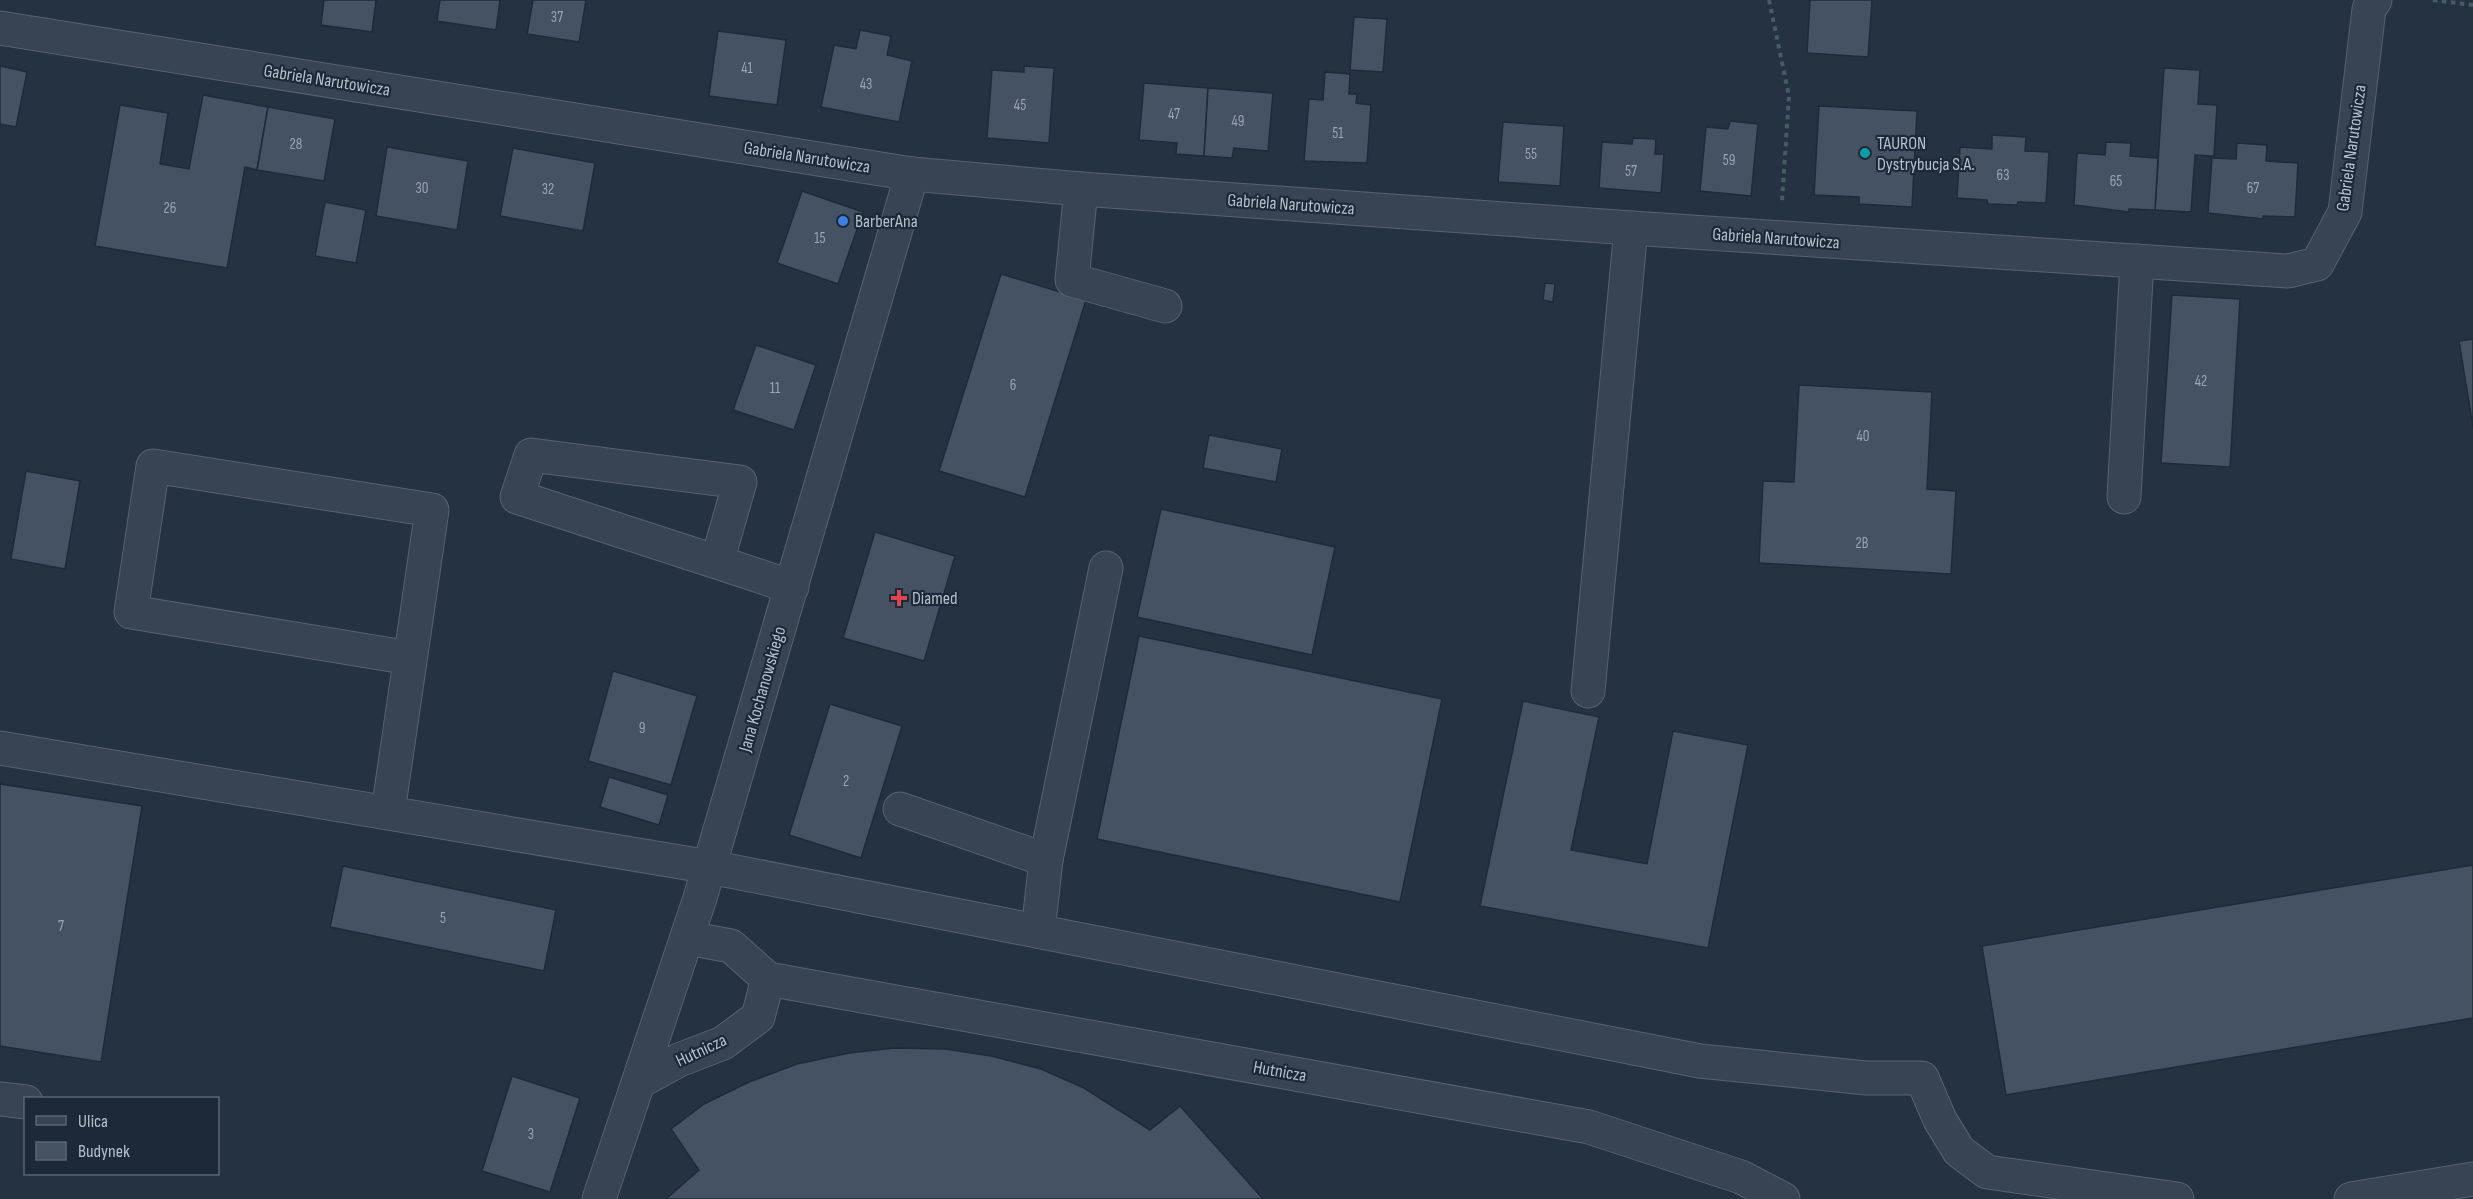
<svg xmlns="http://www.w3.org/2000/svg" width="2473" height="1199" viewBox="0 0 2473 1199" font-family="'Sofia Sans Condensed',sans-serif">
	<rect width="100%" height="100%" fill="#253242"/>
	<g fill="#445264" stroke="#202b39" stroke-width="1.5">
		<path d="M324 0H376L372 32 321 25Z"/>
		<path d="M440 0H500L496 30 437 21Z"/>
		<path d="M533 0H586L579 42 527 34Z"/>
		<path d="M1810 0H1872L1868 57 1807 53Z"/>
		<path d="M1354 17 1387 19 1383 72 1350 70Z"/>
		<path d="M860 30 891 36 887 55 912 61 899 122 821 107 834 45 856 49Z"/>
		<path d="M718 31 786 40 777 105 709 96Z"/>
		<path d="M0 66 27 72 16 127 0 124Z"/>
		<path d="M1024 66 1054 68 1049 143 987 138 992 70 1024 72Z"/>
		<path d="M2164 68 2200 70 2198 104 2217 105 2214 156 2195 155 2191 212 2155 210Z"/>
		<path d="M1325 72 1350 74 1349 94H1357L1356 103 1371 105 1367 163 1304 161 1309 99 1323 100Z"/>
		<path d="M1144 83 1208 88 1204 156 1176 154 1177 143 1139 140Z"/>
		<path d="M1208 88 1273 93 1268 151 1234 148 1232 158 1204 156Z"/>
		<path d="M203 95 268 107 257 170 245 167 227 268 95 246 120 105 168 113 160 164 189 169Z"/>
		<path d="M1819 106 1917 111 1912 207 1859 204V197L1814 195Z"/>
		<path d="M268 107 335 119 324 181 257 170Z"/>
		<path d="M1730 121 1758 124 1751 196 1700 191 1706 127 1728 129Z"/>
		<path d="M1503 122 1564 126 1560 186 1498 182Z"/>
		<path d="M1992 135 2026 137 2025 151 2049 152 2046 203 2018 202 2017 205 1988 204 1987 200 1957 198 1960 147 1992 149Z"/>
		<path d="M1633 138 1656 139 1655 154H1664L1661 193 1599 188 1602 142 1632 144Z"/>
		<path d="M2106 142 2131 143 2130 156 2158 158 2155 210 2129 209V212L2074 205 2077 153 2105 155Z"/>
		<path d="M2237 143 2267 145 2266 161 2298 163 2295 217 2263 216V219L2208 213 2212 158 2236 159Z"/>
		<path d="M387 147 468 161 457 230 376 216Z"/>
		<path d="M513 148 595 163 583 231 500 216Z"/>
		<path d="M802 191 863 212 838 284 777 263Z"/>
		<path d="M325 202 366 210 356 263 315 256Z"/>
		<path d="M1001 274 1086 300 1025 497 939 471Z"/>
		<path d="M1545 283 1555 284 1553 302 1543 300Z"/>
		<path d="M2172 295 2240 299 2230 467 2161 463Z"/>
		<path d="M2473 339V427L2459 341Z"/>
		<path d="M756 345 816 365 794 430 733 410Z"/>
		<path d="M1799 385 1932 392 1927 489 1956 491 1951 574 1759 563 1763 481 1794 482Z"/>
		<path d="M1209 435 1282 449 1276 482 1203 468Z"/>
		<path d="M26 471 80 481 65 569 11 559Z"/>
		<path d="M1161 509 1335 547 1312 655 1137 617Z"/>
		<path d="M875 532 955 556 924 661 843 638Z"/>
		<path d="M1139 636 1442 699 1400 902 1097 839Z"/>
		<path d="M613 671 697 696 671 785 588 761Z"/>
		<path d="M1523 701 1599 717 1571 850 1647 864 1673 731 1748 745 1708 948 1480 906Z"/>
		<path d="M830 704 902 726 861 858 789 835Z"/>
		<path d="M609 777 668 795 659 825 600 807Z"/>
		<path d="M0 784 142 806 101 1062 0 1046Z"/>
		<path d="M2473 865V1018L2006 1095 1982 946Z"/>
		<path d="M343 866 556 910 544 971 330 927Z"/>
		<path d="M894 1048 945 1049 991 1056 1041 1069 1084 1088 1150 1130 1180 1106 1263 1199H666L699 1170 671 1129 704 1104 749 1082 797 1064 849 1053Z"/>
		<path d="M512 1076 580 1098 550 1192 482 1171Z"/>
	</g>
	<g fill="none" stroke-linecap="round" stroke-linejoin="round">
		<g stroke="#57626f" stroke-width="35">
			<g id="minor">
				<path d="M0 28 912 174 1081 189 1631 228 2288 271 2317 264 2345 212 2369 9 2375 0"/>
				<path d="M1081 189 1072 280 1165 306"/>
				<path d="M2124 497 2137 261"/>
				<path d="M717 562 740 482 531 455 517 497 717 562 792 587"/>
				<path d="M1588 691 1631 228"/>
				<path d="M0 748 710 867 1700 1061 1866 1078H1922L1940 1120 1959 1151 1987 1172 2177 1199"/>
				<path d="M900 809 1046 860"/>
				<path d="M388 812 432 510 153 466 131 612 410 658"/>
				<path d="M1038 931 1046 860 1106 568"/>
				<path d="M688 938 731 946 768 979 1589 1127 1741 1177 1783 1199"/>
				<path d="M639 1082 679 1060 723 1043 758 1017 768 979"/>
				<path d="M0 1099 26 1102"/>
				<path d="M599 1199 700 898 912 174"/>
				<path d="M2351 1199 2473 1179"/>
			</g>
		</g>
		<g stroke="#455d60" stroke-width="4" stroke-dasharray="4.5 4.5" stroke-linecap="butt">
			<path d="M1769 0 1789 96 1782 201"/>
			<path d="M2433 0 2473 5"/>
		</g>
		<use href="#minor" stroke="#394452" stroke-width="33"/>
	</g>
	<circle fill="#0f9aa8" stroke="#1e2937" stroke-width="2" cx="1865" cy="153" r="6"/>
	<circle fill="#3f7fe0" stroke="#1e2937" stroke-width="2" cx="843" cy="221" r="6"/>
	<path fill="#e0444e" stroke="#1e2937" stroke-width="2" d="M896 589h6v6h6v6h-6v6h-6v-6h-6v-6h6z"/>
	<g text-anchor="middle" stroke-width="4.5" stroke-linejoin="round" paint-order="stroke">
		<g font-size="15" fill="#9aa4b2">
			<text x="557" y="22">37</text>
			<text x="747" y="73">41</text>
			<text x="866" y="89">43</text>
			<text x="1020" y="110">45</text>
			<text x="1174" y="119">47</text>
			<text x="1238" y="126">49</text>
			<text x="1338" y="138">51</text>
			<text x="296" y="149">28</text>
			<text x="1531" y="159">55</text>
			<text x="1729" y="165">59</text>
			<text x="1631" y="176">57</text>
			<text x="2003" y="180">63</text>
			<text x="2116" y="186">65</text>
			<text x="422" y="193">30</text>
			<text x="2253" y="193">67</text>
			<text x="548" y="194">32</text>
			<text x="170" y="213">26</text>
			<text x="820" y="243">15</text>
			<text x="2201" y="386">42</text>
			<text x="1013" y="390">6</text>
			<text x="775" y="393">11</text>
			<text x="1863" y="441">40</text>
			<text x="1862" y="548">2B</text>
			<text x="642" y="733">9</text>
			<text x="846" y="786">2</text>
			<text x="443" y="923">5</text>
			<text x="61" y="931">7</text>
			<text x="531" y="1139">3</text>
		</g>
		<g font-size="18" fill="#b6bfcc" stroke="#1e2937">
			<text transform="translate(327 80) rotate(9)" y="6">Gabriela Narutowicza</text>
			<text transform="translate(2351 148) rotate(-82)" y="6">Gabriela Narutowicza</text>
			<text transform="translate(807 157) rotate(9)" y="6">Gabriela Narutowicza</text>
			<text transform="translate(1291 204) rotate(4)" y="6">Gabriela Narutowicza</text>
			<text transform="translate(1776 238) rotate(4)" y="6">Gabriela Narutowicza</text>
			<text transform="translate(762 689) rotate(-74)" y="6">Jana Kochanowskiego</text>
			<text transform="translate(701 1050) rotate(-25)" y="6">Hutnicza</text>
			<text transform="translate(1280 1071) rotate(10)" y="6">Hutnicza</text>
		</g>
		<g font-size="18" fill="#b6bfcc" stroke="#1e2937" text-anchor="start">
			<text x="1877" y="149">TAURON<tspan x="1877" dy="21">Dystrybucja S.A.</tspan></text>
			<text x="855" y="227">BarberAna</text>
			<text x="912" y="604">Diamed</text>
		</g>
	</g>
	<rect x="24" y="1097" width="195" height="78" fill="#1e2937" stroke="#5b6573" stroke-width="1.5"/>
	<rect x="36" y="1116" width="30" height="9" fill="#394452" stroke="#5b6573" stroke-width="1.5"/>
	<text x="78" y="1127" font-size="18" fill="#b6bfcc">Ulica</text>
	<rect x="36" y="1142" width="30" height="18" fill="#445264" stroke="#5b6573" stroke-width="1.5"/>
	<text x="78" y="1157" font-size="18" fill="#b6bfcc">Budynek</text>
</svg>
